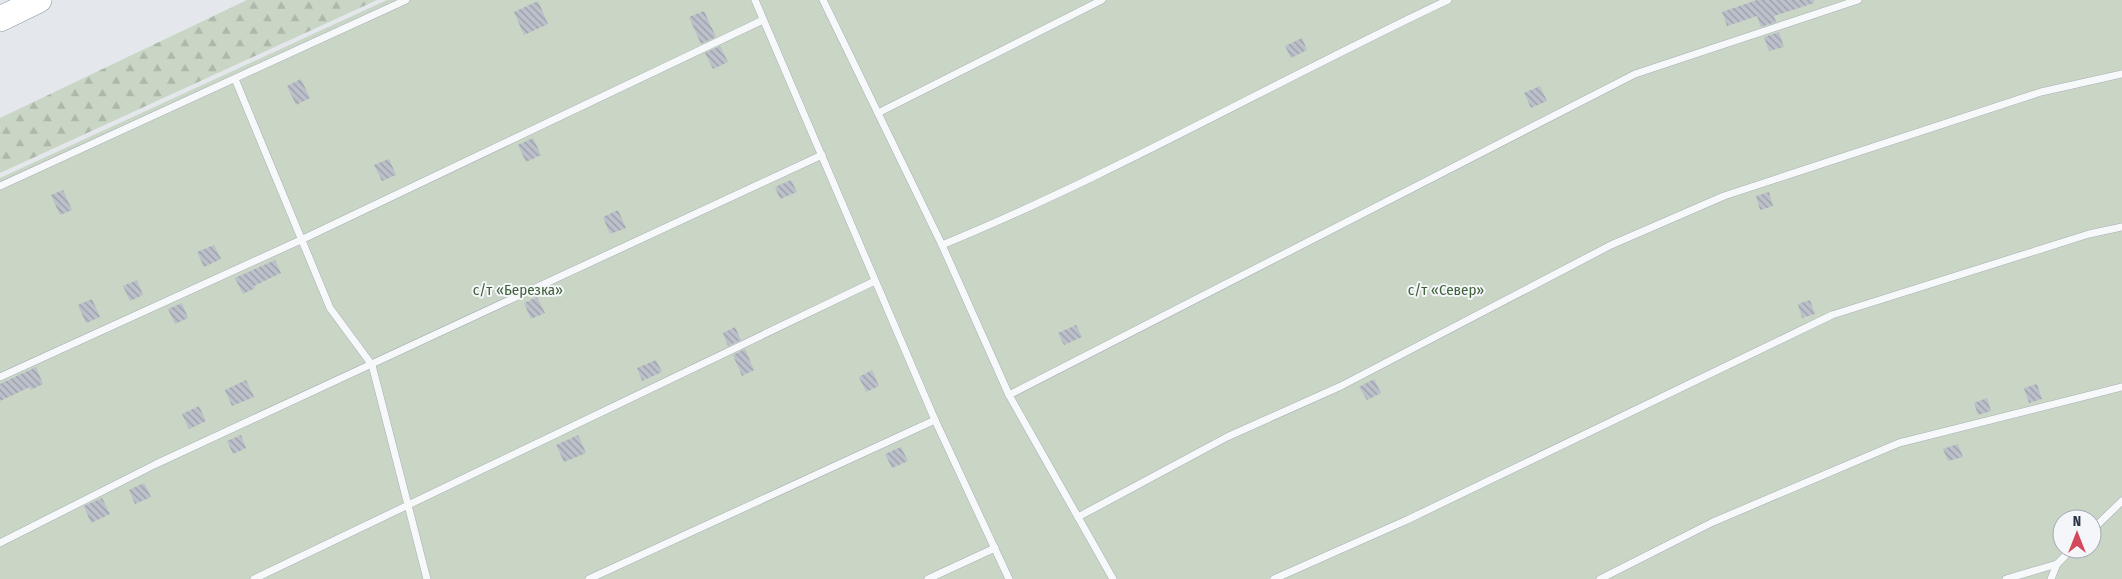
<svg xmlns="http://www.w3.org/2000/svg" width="2122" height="579" viewBox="0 0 2122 579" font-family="'Fira Sans Condensed',sans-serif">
	<defs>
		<pattern id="forest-firs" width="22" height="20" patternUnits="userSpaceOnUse" patternTransform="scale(1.25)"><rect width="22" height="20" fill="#c9d6c5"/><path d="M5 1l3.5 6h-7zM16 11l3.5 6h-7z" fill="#adb8ab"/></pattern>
		<pattern id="building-back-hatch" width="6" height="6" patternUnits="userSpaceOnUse" patternTransform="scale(1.25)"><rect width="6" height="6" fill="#bbc0ca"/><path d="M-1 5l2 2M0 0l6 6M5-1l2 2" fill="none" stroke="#989da6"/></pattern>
	</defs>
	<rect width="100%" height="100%" fill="#e4e7ec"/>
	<path fill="#c9d6c5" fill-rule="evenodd" d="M387 0H2122V579H0V178ZM2062 519H2092V549H2062Z"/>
	<path fill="url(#forest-firs)" d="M247 0H377L0 173V118Z"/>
	<g fill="url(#building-back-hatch)">
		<path d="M1757 0H1814V3L1774 16 1776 22 1761 27 1757 16 1727 26 1722 12Z"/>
		<path d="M538 1 548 24 524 35 514 12Z"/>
		<path d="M704 11 716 37 701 44 689 17Z"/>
		<path d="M1779 32 1784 47 1769 51 1764 37Z"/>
		<path d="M1302 38 1307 50 1291 58 1285 46Z"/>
		<path d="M720 46 728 62 713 69 705 53Z"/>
		<path d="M301 79 310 98 296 105 287 86Z"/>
		<path d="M1540 86 1547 101 1531 108 1524 93Z"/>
		<path d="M533 138 541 155 526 162 518 145Z"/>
		<path d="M389 159 396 175 382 181 374 165Z"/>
		<path d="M791 180 797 192 780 199 775 187Z"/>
		<path d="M63 190 72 210 60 215 51 195Z"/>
		<path d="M1769 192 1773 206 1760 210 1756 196Z"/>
		<path d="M618 210 626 228 610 234 603 217Z"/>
		<path d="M214 245 221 259 204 267 197 252Z"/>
		<path d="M275 260 281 273 254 286 255 288 243 294 235 278Z"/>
		<path d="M137 280 143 295 130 301 123 286Z"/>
		<path d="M537 297 545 313 531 319 524 303Z"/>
		<path d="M92 299 100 317 86 323 78 305Z"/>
		<path d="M1810 300 1815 314 1802 318 1798 304Z"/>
		<path d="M182 303 188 318 175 324 168 309Z"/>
		<path d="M1076 325 1082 337 1064 345 1058 333Z"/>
		<path d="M735 327 741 340 728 346 723 333Z"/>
		<path d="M745 349 754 370 742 376 733 355Z"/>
		<path d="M656 360 662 372 642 381 637 368Z"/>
		<path d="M36 367 43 384 31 390 30 387 0 401V384Z"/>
		<path d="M872 370 879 386 866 392 859 377Z"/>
		<path d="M1374 379 1381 393 1367 400 1359 387Z"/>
		<path d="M246 380 254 397 232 406 225 390Z"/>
		<path d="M2037 384 2042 399 2029 403 2024 388Z"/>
		<path d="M1987 398 1991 411 1978 415 1974 403Z"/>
		<path d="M199 406 206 421 189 429 182 414Z"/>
		<path d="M241 435 246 448 233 454 227 441Z"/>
		<path d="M578 435 586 453 564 462 556 445Z"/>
		<path d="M1958 444 1963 457 1948 461 1943 449Z"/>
		<path d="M901 447 908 461 892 468 885 454Z"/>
		<path d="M144 483 151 497 135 504 129 490Z"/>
		<path d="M102 498 110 514 91 523 84 506Z"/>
	</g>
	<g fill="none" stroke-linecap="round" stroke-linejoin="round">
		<g stroke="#a9aeb7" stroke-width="8">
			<g id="lane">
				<path d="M755 0 935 420 1009 579"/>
				<path d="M823 0 942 245 1009 395 1113 579"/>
				<path d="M235 79 330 308 372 365 427 579"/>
				<path d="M878 113 1102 0"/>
				<path d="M0 186 406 0"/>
				<path d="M942 245C1115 174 1278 80 1448 0"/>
				<path d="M0 377 303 239 763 20"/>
				<path d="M1009 395 1635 74 1858 0"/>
				<path d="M1078 517 1227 437 1341 386 1611 245 1724 196 2041 92 2122 74"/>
				<path d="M2092 530 2122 501"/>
				<path d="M0 543 156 464 822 155"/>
				<path d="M254 579 875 281"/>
				<path d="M589 579 935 420"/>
				<path d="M928 579 995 548"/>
				<path d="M1274 579 1407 520 1832 315 2089 234 2122 227"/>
				<path d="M1600 579 1713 522 1899 443 2122 387"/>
				<path d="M2006 579 2057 564"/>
				<path d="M2051 579 2057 564 2072 549"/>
			</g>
		</g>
		<g stroke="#8b94a3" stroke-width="26">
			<path id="highway" d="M0 19 39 0"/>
		</g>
		<use href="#lane" stroke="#f7f8fa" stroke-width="7"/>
		<use href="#highway" stroke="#fff" stroke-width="25"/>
	</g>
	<g text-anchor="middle" stroke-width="4" stroke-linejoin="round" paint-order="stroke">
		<g font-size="15" fill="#3f6138" stroke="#f4f6f9">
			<text x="518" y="295">с/т «Березка»</text>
			<text x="1446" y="295">с/т «Север»</text>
		</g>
	</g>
	<g transform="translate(2077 534)"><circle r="24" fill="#f4f6f9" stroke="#a4a8b1"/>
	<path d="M0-4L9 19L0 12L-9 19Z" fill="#d1495b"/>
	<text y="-8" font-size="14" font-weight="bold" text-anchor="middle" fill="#2b3445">N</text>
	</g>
</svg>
